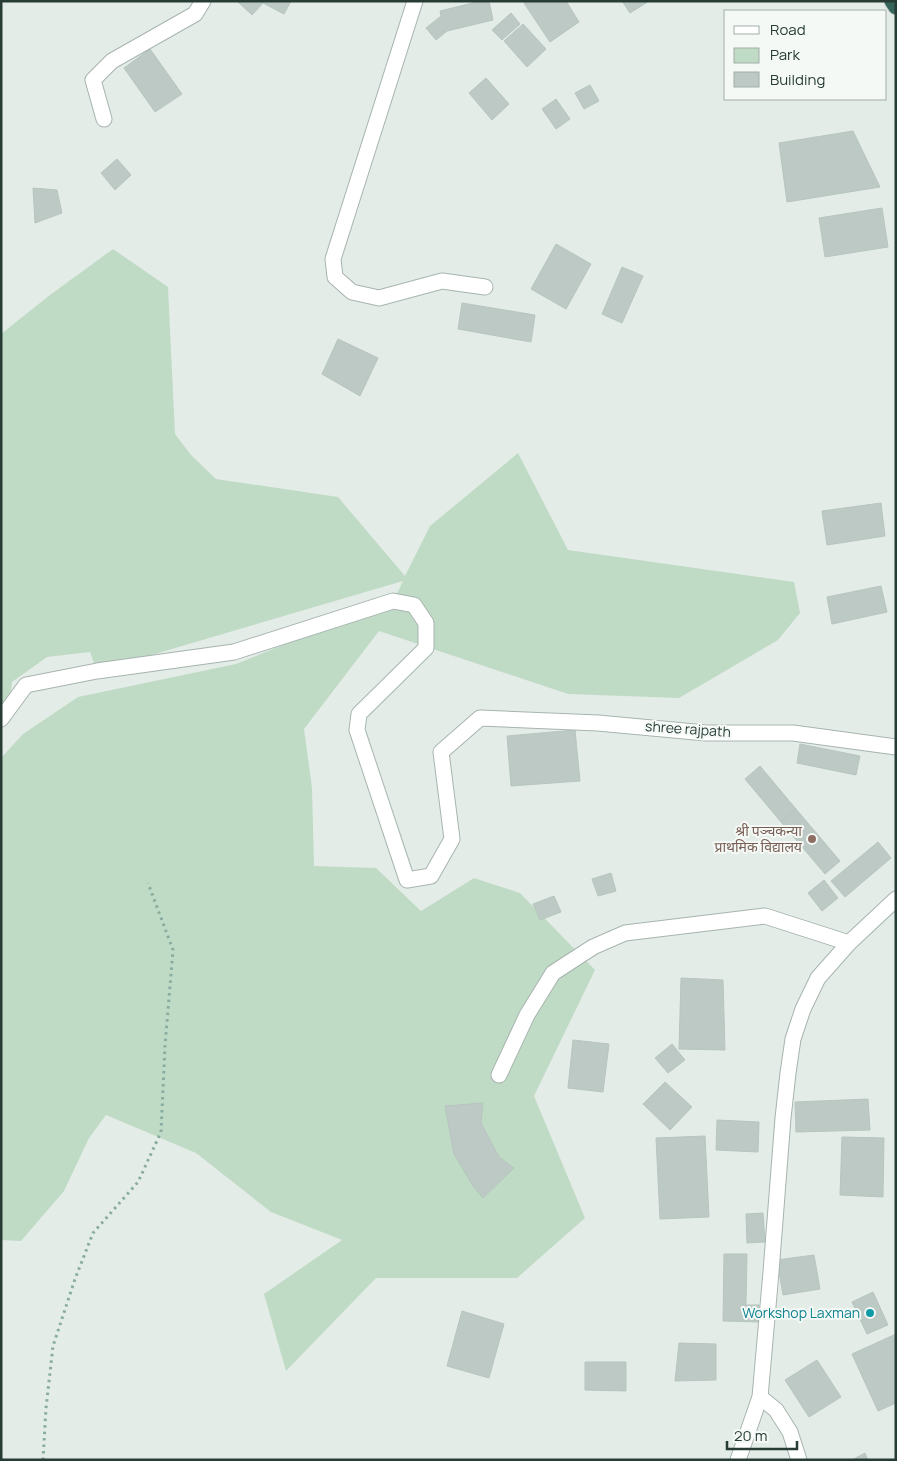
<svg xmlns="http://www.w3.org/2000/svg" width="897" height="1461" viewBox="0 0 897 1461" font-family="Manrope,'Noto Sans Devanagari',sans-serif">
	<rect width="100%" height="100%" fill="#e4ece8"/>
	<path fill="#c0dbc5" d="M113 249 168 287 175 434 191 455 216 479 338 497 405 576 430 526 518 453 568 550 794 582 800 613 778 640 679 698 568 694 379 631 304 729 312 788 314 866 376 868 421 911 474 878 520 893 595 970 534 1096 585 1218 517 1278H376L286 1371 264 1294 342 1240 271 1212 196 1153 106 1115 89 1138 64 1191 21 1241 1 1240V758L23 734 78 697 236 664 394 600 403 581 97 671 90 652 47 657 12 682 9 708 1 714V334L50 295Z"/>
	<g fill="#bdc9c4" stroke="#b7c5bf">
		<path d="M237 1H291L284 14 263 3 252 15Z"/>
		<path d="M481 1H489L493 20 447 31 436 40 426 28 441 16 440 11Z"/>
		<path d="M527 1H566L579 22 550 42 524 3Z"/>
		<path d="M622 1H649L630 13Z"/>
		<path d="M511 13 520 24 502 40 492 30Z"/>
		<path d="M523 24 546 49 527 67 504 41Z"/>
		<path d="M150 49 182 94 155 112 124 68Z"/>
		<path d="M486 78 509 104 492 120 469 93Z"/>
		<path d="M590 85 599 101 584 109 575 93Z"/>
		<path d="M556 99 570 119 556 129 542 109Z"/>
		<path d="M853 131 880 187 787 202 779 143Z"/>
		<path d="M117 159 131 175 115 190 101 173Z"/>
		<path d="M33 188 57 190 62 213 35 223Z"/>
		<path d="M882 208 888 247 825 257 819 218Z"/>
		<path d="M556 244 591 264 566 309 531 289Z"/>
		<path d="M622 267 643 276 622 323 602 314Z"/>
		<path d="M462 303 535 315 531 342 458 329Z"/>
		<path d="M338 339 378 358 360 396 322 374Z"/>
		<path d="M881 503 885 536 827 545 822 511Z"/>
		<path d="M881 586 887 612 832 624 827 597Z"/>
		<path d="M575 730 580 781 511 786 507 736Z"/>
		<path d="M800 744 860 756 856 775 797 763Z"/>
		<path d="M760 766 796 809 781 822 745 779Z"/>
		<path d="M796 809 840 861 825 874 781 822Z"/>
		<path d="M878 842 891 858 845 897 831 881Z"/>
		<path d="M611 873 616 891 598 896 592 879Z"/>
		<path d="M824 880 838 898 822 911 808 893Z"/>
		<path d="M554 896 561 912 540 920 533 904Z"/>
		<path d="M681 978 723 980 725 1050 679 1049Z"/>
		<path d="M573 1040 609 1044 603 1092 568 1088Z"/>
		<path d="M672 1044 685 1060 668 1073 655 1058Z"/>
		<path d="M665 1082 692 1107 670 1130 643 1104Z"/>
		<path d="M868 1099 870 1130 796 1132 795 1102Z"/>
		<path d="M483 1103 481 1123 499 1157 514 1168 483 1198 473 1186 454 1154 445 1106Z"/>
		<path d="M717 1120 759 1122 758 1152 716 1150Z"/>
		<path d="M705 1136 709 1217 660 1219 656 1138Z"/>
		<path d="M842 1137 884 1138 883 1197 840 1195Z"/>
		<path d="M763 1213 765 1242 747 1243 746 1214Z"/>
		<path d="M724 1254H747L746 1305H759V1322L723 1321Z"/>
		<path d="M814 1255 820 1289 783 1295 777 1260Z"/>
		<path d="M873 1292 888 1325 867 1334 852 1302Z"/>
		<path d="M462 1311 504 1324 489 1378 447 1366Z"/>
		<path d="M896 1334V1403L878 1411 852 1354Z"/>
		<path d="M679 1343 716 1344V1380L675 1381Z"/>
		<path d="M817 1360 841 1397 809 1417 785 1380Z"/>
		<path d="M585 1362H626V1391L585 1390Z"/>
		<path d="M865 1453 868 1460H852Z"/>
	</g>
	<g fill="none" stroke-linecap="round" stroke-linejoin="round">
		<g stroke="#a7b4af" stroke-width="17">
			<g id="minor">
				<path d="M415 1 333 259 335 277 352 292 379 298 442 281 485 287"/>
				<path d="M104 119 93 80 112 61 195 14 203 1"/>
				<path d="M1 719 26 685 97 671 234 652 393 601 414 605 426 623V648L359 714 357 730 407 880 431 876 452 839 441 752 480 718 598 723 706 733H793L896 747"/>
				<path d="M499 1075 527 1015 553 973 593 947 625 933 765 916 849 943"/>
				<path d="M760 1397 776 1410 790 1432 799 1460"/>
				<path d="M738 1460 760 1397 771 1272 783 1118 788 1073 793 1039 803 1009 818 978 849 943 896 899"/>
			</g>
		</g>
		<g stroke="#c2c8c6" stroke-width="17">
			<path id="highway" d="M892 1 896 7"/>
		</g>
		<path stroke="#88ac9f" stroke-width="3" stroke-dasharray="2.5 4" stroke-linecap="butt" d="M43 1460 46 1408 53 1346 75 1279 93 1233 138 1182 161 1132 165 1046 173 950 148 883"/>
		<use href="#minor" stroke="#fff" stroke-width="15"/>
		<use href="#highway" stroke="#356558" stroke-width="15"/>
	</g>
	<circle fill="#8d6e63" stroke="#f5f9f6" stroke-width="2" cx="812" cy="839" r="5"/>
	<circle fill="#0f9aa8" stroke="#f5f9f6" stroke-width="2" cx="870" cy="1313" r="5"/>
	<g text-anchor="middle" stroke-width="4" stroke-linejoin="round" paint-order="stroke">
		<g font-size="14" fill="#263c35" stroke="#f5f9f6">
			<text transform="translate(688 729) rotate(4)" y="5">shree rajpath</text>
		</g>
		<g font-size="14" fill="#785e54" stroke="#f5f9f6" text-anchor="end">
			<text x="802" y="836">श्री पञ्चकन्या<tspan x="802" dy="16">प्राथमिक विद्यालय</tspan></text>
		</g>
		<g font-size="14" fill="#0d838f" stroke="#f5f9f6" text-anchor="end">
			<text x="860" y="1318">Workshop Laxman</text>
		</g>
	</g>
	<rect width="897" height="1461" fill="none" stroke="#263c35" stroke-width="5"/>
	<rect x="724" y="10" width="162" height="90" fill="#f5f9f6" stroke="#a2ada9"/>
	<rect x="734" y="26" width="25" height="8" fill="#ffffff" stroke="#a2ada9"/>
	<text x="770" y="35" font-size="15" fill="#263c35">Road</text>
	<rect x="734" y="48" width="25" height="15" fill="#c0dbc5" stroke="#a2ada9"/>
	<text x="770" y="60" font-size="15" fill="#263c35">Park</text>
	<rect x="734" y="72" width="25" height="15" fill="#bdc9c4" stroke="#a2ada9"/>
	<text x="770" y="85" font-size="15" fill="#263c35">Building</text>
	<path d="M727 1441v8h70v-8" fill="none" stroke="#263c35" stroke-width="2.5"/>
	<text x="734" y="1441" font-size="15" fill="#263c35" stroke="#f5f9f6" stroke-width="4" paint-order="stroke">20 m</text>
</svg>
